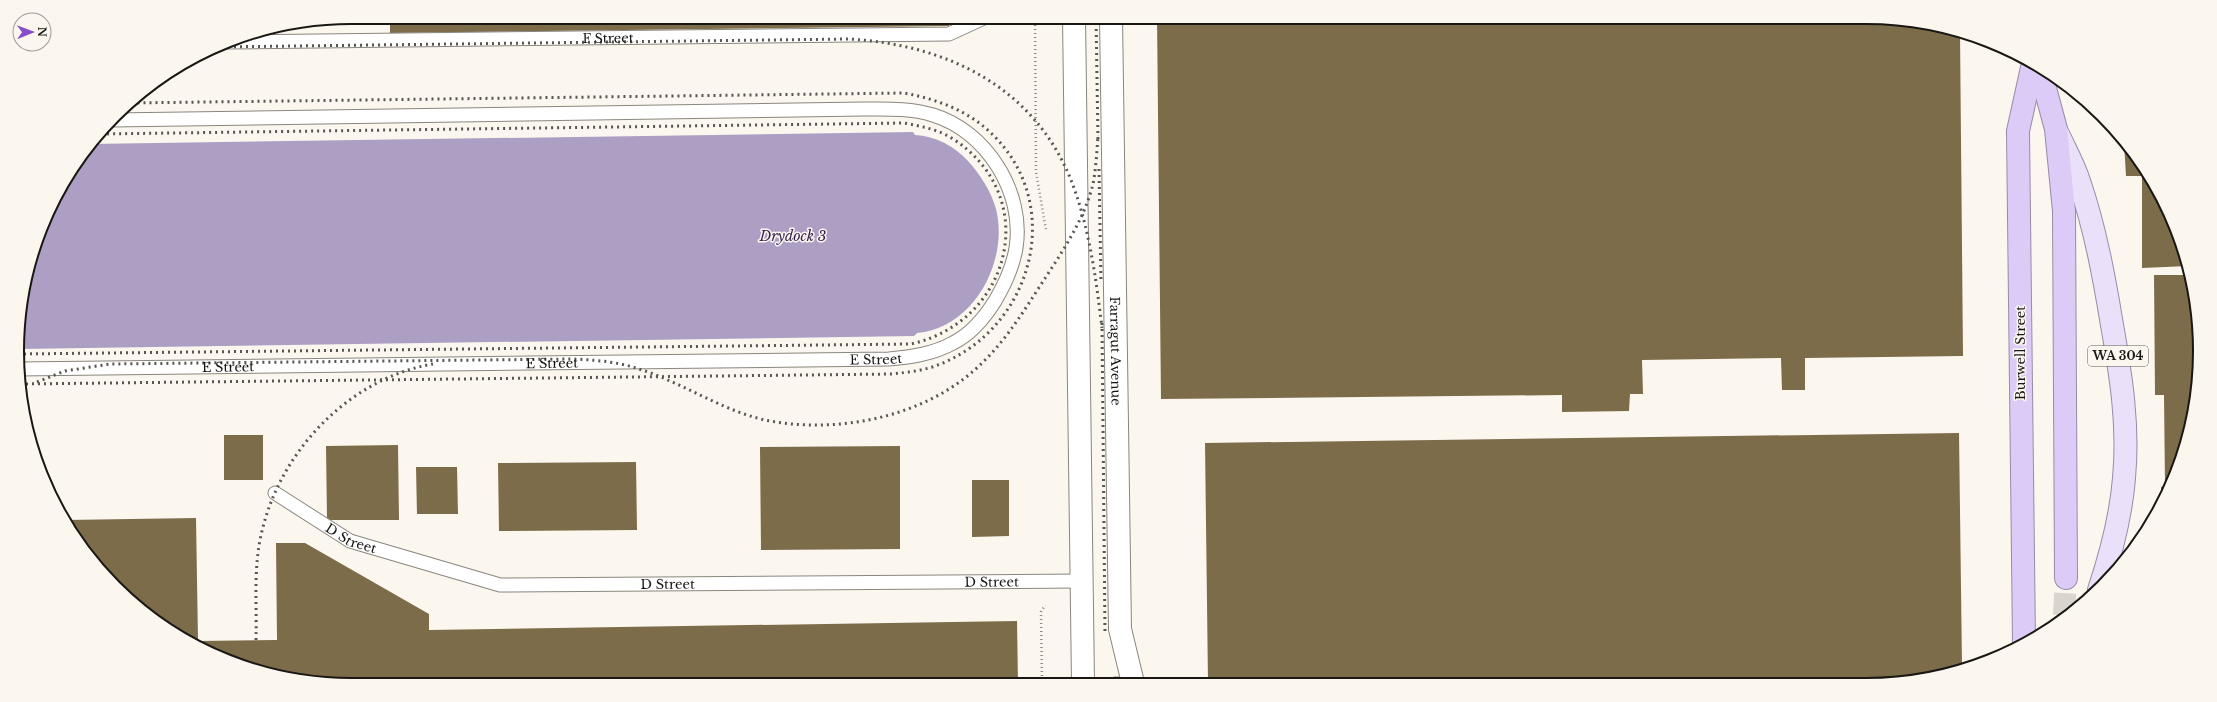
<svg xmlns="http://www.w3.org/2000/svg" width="2217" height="702" viewBox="0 0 2217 702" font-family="'Libre Baskerville',serif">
	<rect width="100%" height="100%" fill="#fbf7ef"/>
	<path fill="#ad9fc3" d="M913 132 915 135C936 136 954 146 968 161 980 174 991 191 996 209 1009 261 974 328 917 333L914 336 19 349 20 308 52 203 89 144Z"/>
	<g fill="#7d6c49">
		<path d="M390 17H949V26L390 33Z"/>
		<path d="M1157 17H1866L1931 23 1960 32 1963 356 1805 358V390H1782L1781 358 1642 360 1643 394H1630L1629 411 1562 412V395L1161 399Z"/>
		<path d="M2099 112 2102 115 2106 120 2099 118Z"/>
		<path d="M2124 142 2144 166 2175 223 2188 266 2142 268V176H2126Z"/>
		<path d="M2154 275H2190L2194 286 2200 351 2194 416 2162 501 2161 487 2165 486 2164 395H2155Z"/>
		<path d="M1959 433 1962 666 1918 680 1713 682 1208 683 1205 443Z"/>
		<rect x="224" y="435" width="39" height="45"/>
		<path d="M398 445 399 520H327L326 446Z"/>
		<path d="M900 446V549L761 550 760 447Z"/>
		<path d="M636 462 637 530 499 531 498 463Z"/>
		<path d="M416 467H457L458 514H417Z"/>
		<path d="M972 480H1009V536L972 537Z"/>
		<path d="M196 518 198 641 277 640 276 543H305L429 614V630L1017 621 1018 684 351 685 286 679 223 660 166 629 115 587 73 537 66 520Z"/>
	</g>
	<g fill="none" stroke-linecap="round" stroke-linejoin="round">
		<path stroke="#d9d5ce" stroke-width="22" stroke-dasharray="22 11" stroke-linecap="butt" d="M2064 615 2066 578"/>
		<g stroke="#8a867f" stroke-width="15">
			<g id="lane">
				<path id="s1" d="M225 42 949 34 986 17"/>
				<path id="s2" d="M18 369 889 359C911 357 933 354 953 343 971 334 985 317 995 301 1005 284 1013 267 1016 248 1025 192 986 131 933 115 910 108 887 109 864 109L112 120"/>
				<path id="s3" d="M275 493 350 541 500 585 1081 581"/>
				<path d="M1115 684H1134"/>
			</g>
		</g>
		<g stroke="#8a867f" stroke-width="24">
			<g id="street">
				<path d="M1074 17 1083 683"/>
				<path id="s4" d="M1111 17 1120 629 1133 683"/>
			</g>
		</g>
		<g stroke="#978ca7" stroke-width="24">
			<path id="primary" d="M2058 134C2065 149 2074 165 2079 181 2095 228 2104 276 2112 325 2121 376 2129 426 2124 478 2121 516 2111 554 2099 590"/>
		</g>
		<g stroke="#978ca7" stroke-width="24">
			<g id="highway">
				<path d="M2039 66 2056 129 2064 211 2066 578"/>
				<path d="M2024 643 2018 131 2033 63"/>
			</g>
		</g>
		<g stroke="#8c8a84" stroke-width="2.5" stroke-dasharray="1 3" stroke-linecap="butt">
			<path d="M1035 17 1036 172 1046 230"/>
			<path d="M1042 684 1041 612 1045 605"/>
		</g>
		<use href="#lane" stroke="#fff" stroke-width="13"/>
		<use href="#street" stroke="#fff" stroke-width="22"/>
		<use href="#primary" stroke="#eae0fa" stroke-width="22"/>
		<use href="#highway" stroke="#dccbf6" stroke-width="22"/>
		<g stroke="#585651" stroke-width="3" stroke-dasharray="2 4" stroke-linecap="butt">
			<path d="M1096 17 1098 141"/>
			<path d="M216 47 848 39C944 44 1033 85 1071 180 1089 226 1096 278 1102 328"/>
			<path d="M1099 169 1101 283"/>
			<path d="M1102 323 1105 633"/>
			<path d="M18 354 911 344C1013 321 1043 194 950 137 936 129 920 126 904 123L99 134"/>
			<path d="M37 382 65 371 110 364 573 359C597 360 620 362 642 370 685 384 721 410 765 420 837 435 927 417 981 364 1005 341 1022 314 1040 286 1060 255 1084 221 1093 184 1096 168 1097 151 1098 135"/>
			<path d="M20 384 892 374C910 372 929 370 945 362 1034 323 1065 203 991 133 967 110 936 99 904 93L128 103"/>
			<path d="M256 640C257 605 253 566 262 531 281 450 350 378 433 364"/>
		</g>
	</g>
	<g text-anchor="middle" stroke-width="3" stroke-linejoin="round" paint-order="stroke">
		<rect fill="#fbf7ef" stroke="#5c5a56" stroke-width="1" x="2088" y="346" width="60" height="20" rx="3"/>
		<g font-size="12" font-weight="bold" fill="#181714">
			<text x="2118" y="360">WA 304</text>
		</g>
		<g font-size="13" fill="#181714" stroke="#fbf7ef">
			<text dy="5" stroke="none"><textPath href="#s1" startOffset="383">F Street</textPath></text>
			<text dy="5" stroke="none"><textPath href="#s4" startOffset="334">Farragut Avenue</textPath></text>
			<text transform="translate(2020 353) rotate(-90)" y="5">Burwell Street</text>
			<text dy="5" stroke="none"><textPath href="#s2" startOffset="858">E Street</textPath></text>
			<text dy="5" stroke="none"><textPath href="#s2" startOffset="534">E Street</textPath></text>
			<text dy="5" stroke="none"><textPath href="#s2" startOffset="210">E Street</textPath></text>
			<text dy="5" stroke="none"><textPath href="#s3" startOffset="89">D Street</textPath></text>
			<text dy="5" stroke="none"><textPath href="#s3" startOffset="737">D Street</textPath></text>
			<text dy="5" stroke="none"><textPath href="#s3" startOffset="413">D Street</textPath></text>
		</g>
		<g font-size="14" font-style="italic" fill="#331e4c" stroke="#fbf7ef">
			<text x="793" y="241">Drydock 3</text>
		</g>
	</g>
	<path d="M0 0H2217V702H0ZM351 24H1866A327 327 0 0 1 2193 351V351A327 327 0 0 1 1866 678H351A327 327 0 0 1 24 351V351A327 327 0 0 1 351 24Z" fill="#fbf7ef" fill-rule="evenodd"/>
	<path fill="none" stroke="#181714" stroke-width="2" d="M351 24H1866A327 327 0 0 1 2193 351V351A327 327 0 0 1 1866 678H351A327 327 0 0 1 24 351V351A327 327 0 0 1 351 24Z"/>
	<g transform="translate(32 32) rotate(89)"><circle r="19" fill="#fbf7ef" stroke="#a09d97"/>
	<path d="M0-3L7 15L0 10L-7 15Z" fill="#874ec5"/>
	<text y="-6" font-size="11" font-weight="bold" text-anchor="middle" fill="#181714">N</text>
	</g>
</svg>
